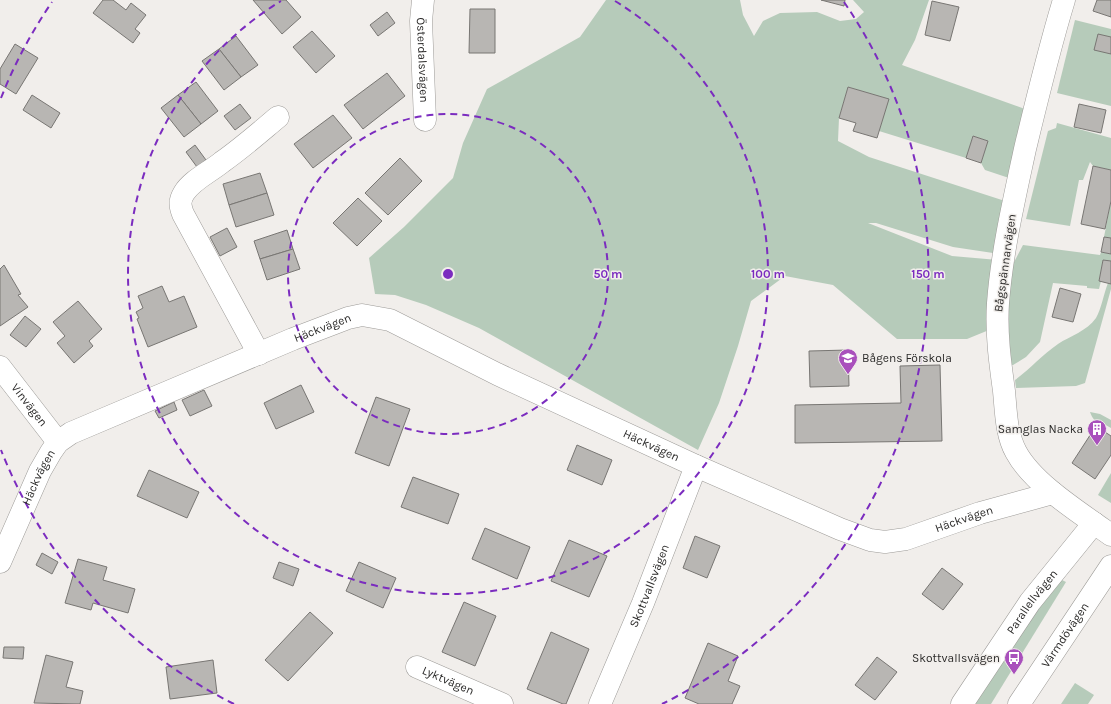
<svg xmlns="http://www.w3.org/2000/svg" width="1111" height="704" viewBox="0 0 1111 704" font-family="Karla,sans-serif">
	<rect width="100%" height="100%" fill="#f1eeeb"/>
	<g fill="#b6cbba">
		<path d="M606 0H740L743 15 754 36 763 21 780 13 817 12 840 21 856 19 864 12 853 0H929L915 40 902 65 1025 109 1012 179 985 170 981 163 988 141 973 136 966 158 879 131 888 99 848 87 839 118 838 141 869 157 1005 201 993 253 953 247 876 223H868L952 256 998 260 989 330 967 339H897L833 285 785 276 751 301 738 346 719 403 698 450 479 328 426 305 395 295 375 294 369 258 404 227 453 178 463 143 487 89 580 37Z"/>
		<path d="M1075 20 1111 29V106L1057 93Z"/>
		<path d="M1057 123 1111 138V170L1093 166 1090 162 1083 180H1079L1070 226 1026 219 1048 131 1056 128Z"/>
		<path d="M1111 201V238L1104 237Z"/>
		<path d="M1023 245 1100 255 1101 252 1111 254V261L1103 260 1099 281H1101L1099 289 1087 288V286L1053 283 1040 342 1026 357 1013 365 1006 364V318L1013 264Z"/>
		<path d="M1108 283 1111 284V289L1085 383 1076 386 1016 388 1015 380C1030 369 1042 355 1058 344 1070 336 1087 331 1096 318 1101 310 1104 293 1108 283Z"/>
		<path d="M1090 412 1100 414 1111 420V428L1102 423 1100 425C1095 421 1092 418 1090 412Z"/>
		<path d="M1111 473V503L1098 495Z"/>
		<path d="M1058 578 1066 582 991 704H971Z"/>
		<path d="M1075 683 1094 695 1088 704H1061Z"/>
	</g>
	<g fill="#b8b6b3" stroke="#787673">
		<path d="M103 0H113L126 10 131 3 146 15 135 29 140 33 133 43 93 13Z"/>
		<path d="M253 0H286L301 17 282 34Z"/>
		<path d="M821 0H845L844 6Z"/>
		<path d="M1097 0H1111V17L1093 11Z"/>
		<path d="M932 1 959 7 950 41 925 35Z"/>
		<path d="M470 9H495V53H469Z"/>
		<path d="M387 12 395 23 378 36 370 25Z"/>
		<path d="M312 31 335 56 316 73 293 47Z"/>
		<path d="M1098 34 1111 37V54L1094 50Z"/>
		<path d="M236 36 258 65 241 77 219 49Z"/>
		<path d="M15 44 38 58 16 94 0 84V69Z"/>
		<path d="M219 49 241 77 224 90 202 61Z"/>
		<path d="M387 73 405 96 363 129 344 105Z"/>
		<path d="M196 82 218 111 201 124 178 95Z"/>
		<path d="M848 87 889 99 877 138 853 131 856 123 839 118Z"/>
		<path d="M32 95 60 113 51 128 23 110Z"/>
		<path d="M178 95 201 124 184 137 161 108Z"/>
		<path d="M240 104 251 118 235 130 224 116Z"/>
		<path d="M1079 104 1106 110 1101 133 1074 127Z"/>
		<path d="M333 115 352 138 313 168 294 144Z"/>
		<path d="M973 136 988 141 981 163 966 158Z"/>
		<path d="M195 145 206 160 197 167 186 152Z"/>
		<path d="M400 158 422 181 388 215 365 193Z"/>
		<path d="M1093 166 1111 170V201L1105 229 1081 224Z"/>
		<path d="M260 173 267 193 229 205 223 184Z"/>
		<path d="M267 193 274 215 236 227 229 205Z"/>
		<path d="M358 198 382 221 357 246 333 223Z"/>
		<path d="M227 228 237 247 220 256 210 237Z"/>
		<path d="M287 230 293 249 260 259 254 241Z"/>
		<path d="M1104 237 1111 238V254L1101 252Z"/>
		<path d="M293 249 300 269 267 280 260 259Z"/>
		<path d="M1103 260 1111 261V284L1099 281Z"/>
		<path d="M4 265 21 294 18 295 28 307 0 326V269Z"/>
		<path d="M162 286 169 302 184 296 197 327 148 347 137 319 139 318 136 312 143 308 138 296Z"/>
		<path d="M1060 288 1081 294 1073 322 1052 317Z"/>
		<path d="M78 301 102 329 89 341 93 346 74 363 57 343 65 336 53 322Z"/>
		<path d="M25 316 41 329 26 347 10 335Z"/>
		<path d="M848 350 849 386 810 387 809 351Z"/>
		<path d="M940 365 942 441 795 443V405L901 403 900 366Z"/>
		<path d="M301 385 314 412 276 429 264 403Z"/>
		<path d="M204 390 212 406 190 416 182 400Z"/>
		<path d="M376 397 410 409 389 466 355 453Z"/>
		<path d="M174 402 177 410 159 418 155 411Z"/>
		<path d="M1096 426 1111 436V455L1095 479 1072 463Z"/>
		<path d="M577 445 612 460 602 485 567 470Z"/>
		<path d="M149 470 199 492 187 518 137 496Z"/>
		<path d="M413 477 459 494 448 524 401 507Z"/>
		<path d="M485 528 530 547 517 579 472 559Z"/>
		<path d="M695 536 720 546 707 578 683 568Z"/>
		<path d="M569 540 607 556 589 597 551 581Z"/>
		<path d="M42 553 58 562 52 574 36 565Z"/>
		<path d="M78 559 107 567 103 580 135 589 128 613 93 603 91 610 65 603Z"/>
		<path d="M279 562 299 569 293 586 273 578Z"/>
		<path d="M359 562 396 578 383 608 346 591Z"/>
		<path d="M942 568 963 584 943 610 922 594Z"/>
		<path d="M464 602 496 616 475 666 442 652Z"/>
		<path d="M310 612 333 633 288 681 265 660Z"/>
		<path d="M551 632 589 649 566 704H563L527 689Z"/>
		<path d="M708 643 738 656 728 681 740 686 732 704H699L685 698Z"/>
		<path d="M4 647H24L23 659 3 658Z"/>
		<path d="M46 655 73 662 66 687 83 691 80 704 34 703Z"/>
		<path d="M877 657 897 672 875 700 855 685Z"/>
		<path d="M213 660 217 693 170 699 166 667Z"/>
	</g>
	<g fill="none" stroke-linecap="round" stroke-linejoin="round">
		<g stroke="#9d9b98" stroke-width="23">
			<g id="street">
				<path id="s1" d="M423 0 421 21 425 120"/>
				<path d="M1064 0C1049 49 1037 99 1025 149 1014 200 1002 251 998 303 996 333 1000 362 1004 391 1006 411 1006 434 1016 452 1033 484 1082 514 1111 535"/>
				<path d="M259 354 183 214C180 206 179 201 184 193 192 180 210 172 222 162 242 148 260 132 278 117"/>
				<path id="s2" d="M0 367 58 442"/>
				<path id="s3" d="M0 562 40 471 51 452 58 442 71 433 293 339 348 318 362 315 390 320 497 374 696 466 840 529 870 540 885 542 906 539 980 513 1053 493"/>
				<path id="s4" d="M417 667 502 704"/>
				<path id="s5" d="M600 704 643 603 696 466"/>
				<path id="s6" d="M962 704 1030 602 1094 523"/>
			</g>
		</g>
		<g stroke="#9d9b98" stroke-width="23">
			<g id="secondary">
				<path id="s7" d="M1019 704 1111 566"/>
			</g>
		</g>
		<use href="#street" stroke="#fff" stroke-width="22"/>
		<use href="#secondary" stroke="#fff" stroke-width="22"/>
	</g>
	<g fill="none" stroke="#7b2cbf" stroke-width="2" stroke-dasharray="7 5">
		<circle cx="448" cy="274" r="160"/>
		<path d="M615 1A320 320 0 1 1 281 1"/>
		<path d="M234 704A480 480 0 0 1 1 450M1 98A480 480 0 0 1 52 2M844 2A480 480 0 0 1 662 704"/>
	</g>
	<defs>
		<g id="school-pin" transform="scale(1)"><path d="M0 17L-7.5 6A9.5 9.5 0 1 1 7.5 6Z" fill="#a950bc" stroke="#f1eeeb"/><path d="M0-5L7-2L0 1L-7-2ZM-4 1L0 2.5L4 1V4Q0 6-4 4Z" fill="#fff"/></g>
		<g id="building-pin" transform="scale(1)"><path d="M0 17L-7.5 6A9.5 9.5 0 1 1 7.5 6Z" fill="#a950bc" stroke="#f1eeeb"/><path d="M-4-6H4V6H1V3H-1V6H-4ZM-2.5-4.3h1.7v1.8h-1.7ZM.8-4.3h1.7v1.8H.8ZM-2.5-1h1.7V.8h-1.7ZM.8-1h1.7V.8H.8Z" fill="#fff"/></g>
		<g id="bus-pin" transform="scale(1)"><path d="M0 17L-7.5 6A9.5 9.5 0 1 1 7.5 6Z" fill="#a950bc" stroke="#f1eeeb"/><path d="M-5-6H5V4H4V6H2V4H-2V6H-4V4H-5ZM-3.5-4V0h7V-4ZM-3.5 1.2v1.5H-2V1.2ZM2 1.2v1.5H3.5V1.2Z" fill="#fff"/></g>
	</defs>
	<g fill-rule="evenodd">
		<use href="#school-pin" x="848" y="358"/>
		<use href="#building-pin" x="1097" y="429"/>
		<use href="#bus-pin" x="1014" y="658"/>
	</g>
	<g text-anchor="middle" stroke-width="3" stroke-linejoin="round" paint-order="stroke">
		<g font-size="12" fill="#2b2a29" stroke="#f1eeeb">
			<text dy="4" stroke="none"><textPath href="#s1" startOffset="60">Österdalsvägen</textPath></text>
			<text transform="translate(1005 263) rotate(-82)" y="4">Bågspännarvägen</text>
			<text dy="4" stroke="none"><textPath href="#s3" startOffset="422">Häckvägen</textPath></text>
			<text dy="4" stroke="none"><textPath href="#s2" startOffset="48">Vinvägen</textPath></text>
			<text dy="4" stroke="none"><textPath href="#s3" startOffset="782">Häckvägen</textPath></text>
			<text dy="4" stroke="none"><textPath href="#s3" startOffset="93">Häckvägen</textPath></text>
			<text dy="4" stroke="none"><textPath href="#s3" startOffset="1118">Häckvägen</textPath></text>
			<text dy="4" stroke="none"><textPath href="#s5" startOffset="128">Skottvallsvägen</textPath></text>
			<text dy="4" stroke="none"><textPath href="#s6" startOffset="124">Parallellvägen</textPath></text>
			<text dy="4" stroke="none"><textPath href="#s7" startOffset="83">Värmdövägen</textPath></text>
			<text dy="4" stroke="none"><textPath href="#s4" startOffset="34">Lyktvägen</textPath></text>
		</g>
		<g font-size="12" fill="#2b2a29" stroke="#f1eeeb" text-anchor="end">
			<text x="862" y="362" text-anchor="start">Bågens Förskola</text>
			<text x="1083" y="433">Samglas Nacka</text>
			<text x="1000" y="662">Skottvallsvägen</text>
		</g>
	</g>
	<circle cx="448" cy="274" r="6" fill="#7b2cbf" stroke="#f1eeeb" stroke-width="2"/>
	<g font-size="12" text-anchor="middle" font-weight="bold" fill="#7b2cbf" stroke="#f1eeeb" stroke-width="3" stroke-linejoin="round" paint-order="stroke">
		<text x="608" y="278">50 m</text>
		<text x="768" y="278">100 m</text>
		<text x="928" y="278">150 m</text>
	</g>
</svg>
